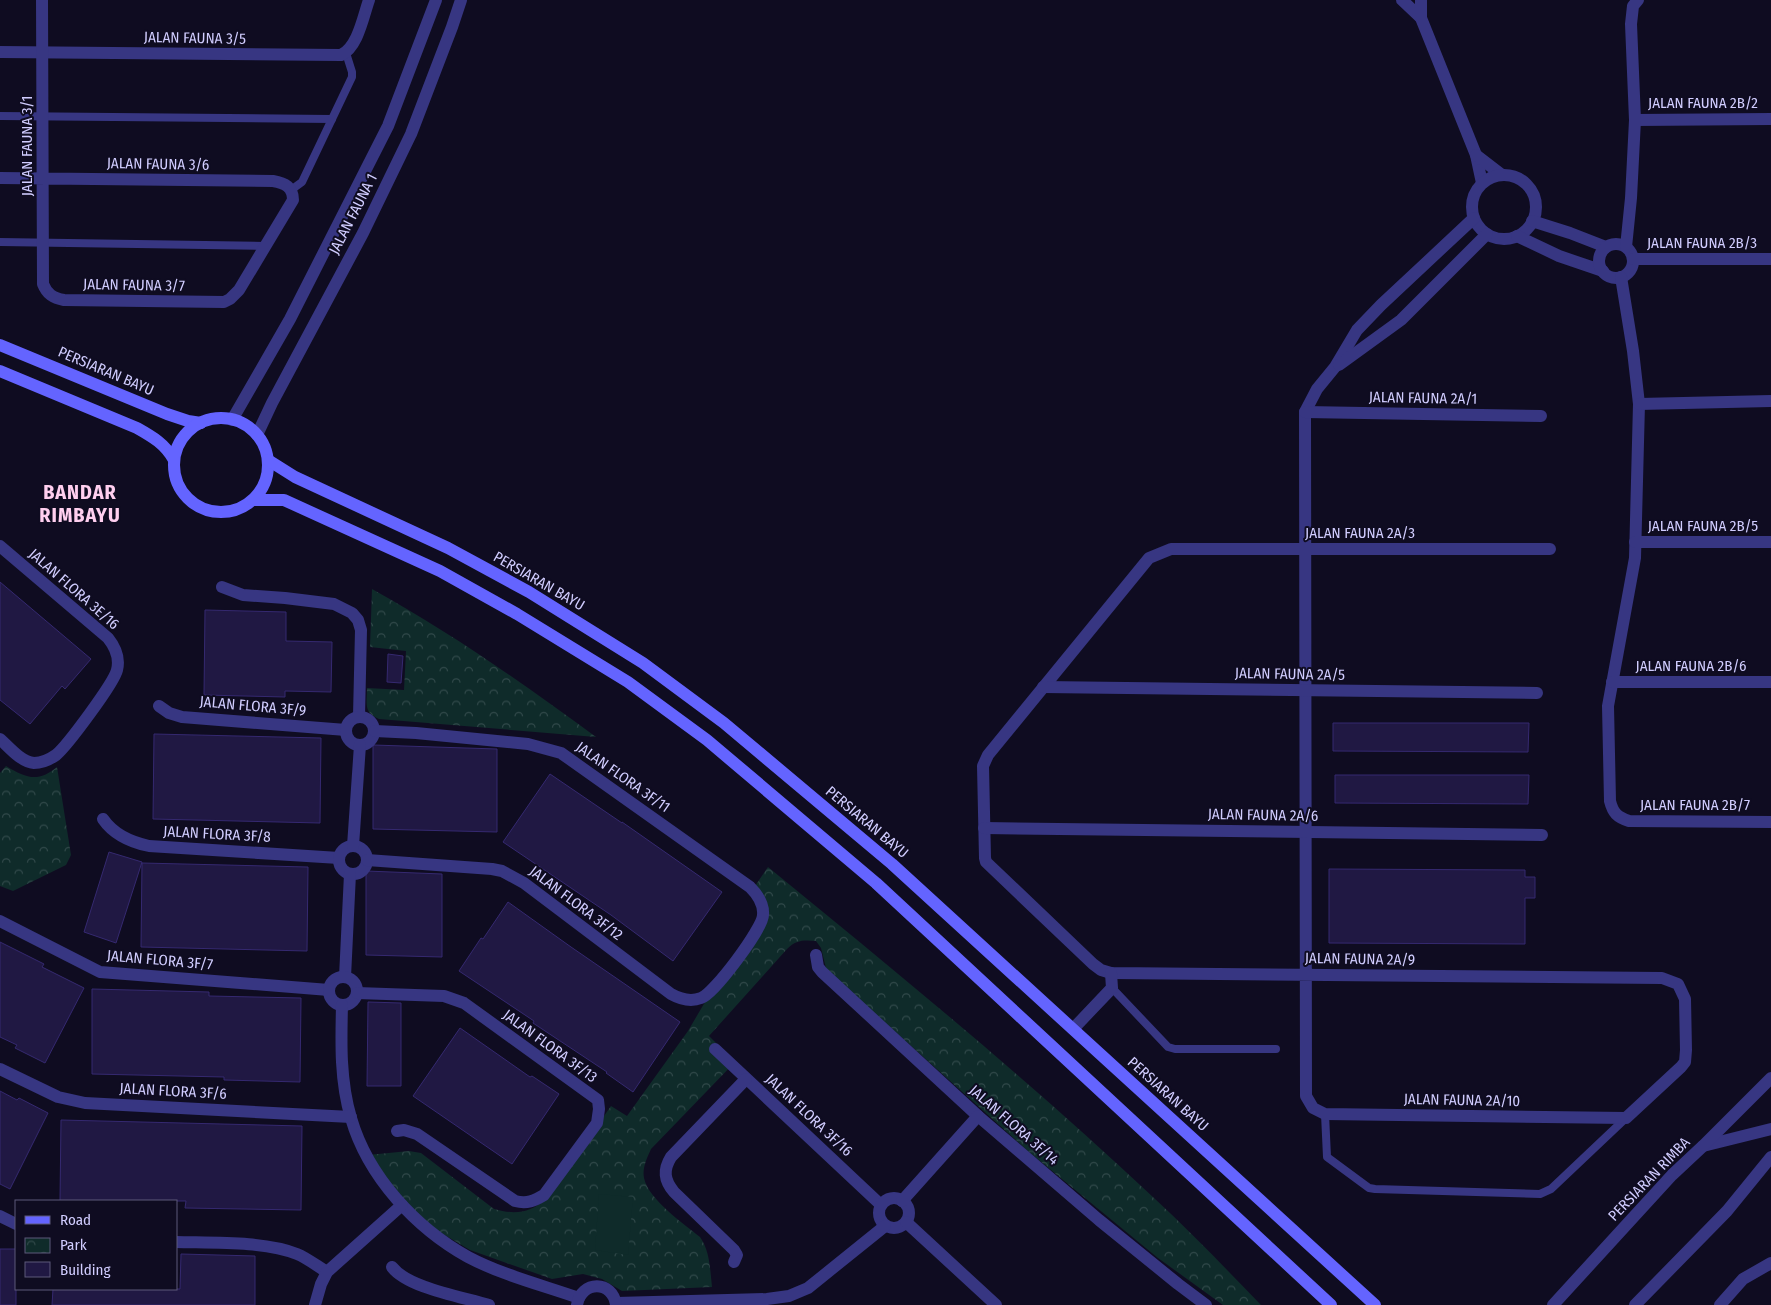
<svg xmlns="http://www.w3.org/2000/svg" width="1771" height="1305" viewBox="0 0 1771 1305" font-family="'Fira Sans Condensed',sans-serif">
	<defs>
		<pattern id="park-crowns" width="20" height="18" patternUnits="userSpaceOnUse" patternTransform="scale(1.25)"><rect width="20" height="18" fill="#0f2b2a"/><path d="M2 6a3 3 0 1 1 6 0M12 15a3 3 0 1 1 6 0" fill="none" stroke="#31494a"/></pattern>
	</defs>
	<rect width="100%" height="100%" fill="#0f0c21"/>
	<g fill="url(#park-crowns)">
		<path d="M372 589C450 632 524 684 596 737L379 719C363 713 367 703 367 688L404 690 406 651 370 647Z"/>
		<path d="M6 766C26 778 38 783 57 767L71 855 66 865 13 891 0 886V773Z"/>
		<path d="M768 867C899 974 1031 1082 1154 1198 1191 1232 1226 1269 1261 1305H1223L1158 1258 1029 1152 842 984 826 968 821 948 816 941C803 940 796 940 787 949L709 1036 735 1062 651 1149C647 1158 642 1168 644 1178 648 1199 684 1224 700 1237 710 1251 710 1269 712 1287L622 1291 602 1279 583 1274 552 1279 470 1250 426 1224 398 1193 368 1155 409 1151 421 1153 494 1209C515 1215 530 1213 546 1199L611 1106 627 1116 688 1031 715 985 760 925 753 889Z"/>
	</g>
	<path fill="#0f2b2a" d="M599 1194 633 1197 628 1255 595 1250Z"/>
	<g fill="#201843" stroke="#352970">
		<path d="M0 582 91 659 65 689 62 686 30 724 0 700Z"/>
		<path d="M205 610 286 612V641L332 642 331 692 285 691V697L204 695Z"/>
		<path d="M388 654 403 656 401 683 387 682Z"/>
		<path d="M1333 723H1529L1528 752 1333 751Z"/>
		<path d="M154 734 321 738 320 823 153 819Z"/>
		<path d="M373 745 497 749V832L373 829Z"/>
		<path d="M550 774 622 823V822L722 892 673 961 611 915 503 842Z"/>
		<path d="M1335 775H1529L1528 804 1335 803Z"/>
		<path d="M109 852 142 862 116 943 84 932Z"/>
		<path d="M142 863 308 867 307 951 141 947Z"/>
		<path d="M1329 869 1525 870V877H1535V898H1525V944L1329 943Z"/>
		<path d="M366 871 442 874V957L366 955Z"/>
		<path d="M508 902 571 947 680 1022 633 1092 606 1073 607 1072 533 1023 534 1021 459 971 481 938 483 939Z"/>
		<path d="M0 942 44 964 42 967 84 988 45 1063 15 1048 17 1045 0 1037Z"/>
		<path d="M92 989 209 992V996L301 998 300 1082 224 1080V1077L92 1074Z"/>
		<path d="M368 1002 401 1003V1086H367Z"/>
		<path d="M460 1028 530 1077 532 1076 559 1094 512 1164 413 1096Z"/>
		<path d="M0 1091 17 1100 19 1098 48 1113 10 1189 0 1184Z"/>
		<path d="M61 1120 302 1126 301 1210 185 1208 186 1201H60Z"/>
		<rect x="0" y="1249" width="16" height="56"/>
		<path d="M181 1254 255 1256V1305H52L53 1289H180Z"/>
	</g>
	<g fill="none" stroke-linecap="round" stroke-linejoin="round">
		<g stroke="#373682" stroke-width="8">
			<path d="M0 116 332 119"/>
			<path d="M291 190 302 182 352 77V72L346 53"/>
			<path d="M0 242 265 246"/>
			<path d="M1112 988 1168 1047 1175 1049H1276"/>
			<path d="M1325 1114 1327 1157 1369 1188 1375 1189 1540 1194 1551 1189 1626 1118"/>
		</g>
		<g stroke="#373682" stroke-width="12">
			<path d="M1402 0 1421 18"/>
			<path d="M1421 0V18L1476 155 1482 183"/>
			<path d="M0 52 341 55C358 47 363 17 369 0"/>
			<path d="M1635 120 1771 119"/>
			<path d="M1476 155 1502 175"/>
			<circle cx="1504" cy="207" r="32"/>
			<path d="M0 178 273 181C285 183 293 187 293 200L239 290 230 299 224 302 64 300C53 298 47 294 43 284L42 0"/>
			<path d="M1474 218 1381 305 1357 330 1335 367 1317 389 1305 412 1306 1096 1313 1108 1325 1114 1626 1118 1681 1067 1685 1062 1686 1050 1685 999 1678 984 1662 978 1111 973 1101 970 1093 964 986 862 985 858 983 766 988 755 1149 558 1171 549H1550"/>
			<path d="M1532 221 1570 233 1606 247"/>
			<path d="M1517 236 1559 256 1603 271"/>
			<circle cx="1616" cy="261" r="17"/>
			<path d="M1626 247 1631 198 1635 120 1631 24 1633 6 1638 0"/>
			<path d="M1633 259H1771"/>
			<path d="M1621 277 1633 351 1639 404 1635 558 1608 706 1610 801C1613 813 1617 817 1629 821L1771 822"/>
			<path d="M1339 365 1401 320 1487 234"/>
			<path d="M1639 404 1771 401"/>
			<path d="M1305 412 1541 416"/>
			<path d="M1635 542H1771"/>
			<path d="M0 546 108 638C116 648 120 658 117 670 114 683 67 746 56 755 49 760 43 763 34 763 21 762 9 747 0 739"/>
			<path d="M222 587 243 595 285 598 334 604 352 613 358 620 361 630 359 716"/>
			<path d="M1612 682H1771"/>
			<path d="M1043 687 1537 693"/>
			<path d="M159 706 169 713 182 717 346 730"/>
			<circle cx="360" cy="731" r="14"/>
			<path d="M103 819C114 835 130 842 149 846L339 858"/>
			<path d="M984 828 1542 835"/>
			<circle cx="353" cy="860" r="14"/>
			<path d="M353 846 360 745"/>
			<path d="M367 860 492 869 502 871 524 883 671 994C680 999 691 1002 701 998 714 994 763 928 763 915 764 904 757 894 750 887L561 753 528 744 416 733 375 731"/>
			<path d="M0 921 100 972 329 990"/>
			<path d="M816 955 818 967 822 972 978 1116 1099 1220 1178 1284 1206 1305"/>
			<path d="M345 977 350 874"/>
			<circle cx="343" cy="991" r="14"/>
			<path d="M357 993 444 996 464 1003 598 1100 599 1109 597 1123 544 1195C534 1201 527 1204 515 1201L417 1134 404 1130 397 1131"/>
			<path d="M342 1005C341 1043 340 1081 351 1118 368 1177 416 1228 468 1257 502 1275 542 1285 579 1298"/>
			<path d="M1073 1029 1112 988 1111 973"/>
			<path d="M715 1049 881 1205"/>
			<path d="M0 1069 58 1097 85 1103 351 1117"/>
			<circle cx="894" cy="1213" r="15"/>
			<path d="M902 1201 978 1116"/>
			<path d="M0 1216 16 1224"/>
			<path d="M906 1222 996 1305"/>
			<path d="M176 1242C212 1243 264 1241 297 1254 307 1258 317 1266 327 1272"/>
			<path d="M734 1262 737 1255 734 1250 674 1192C664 1180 663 1170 671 1157L746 1079"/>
			<path d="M392 1267C408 1288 463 1297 489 1305"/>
			<path d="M616 1303 767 1299 789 1296 808 1288 885 1226"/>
			<path d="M315 1305 321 1284 327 1272 402 1205"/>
			<path d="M577 1305C581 1280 613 1280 616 1305"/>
			<path d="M1720 1305 1743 1279 1771 1263"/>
		</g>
		<g stroke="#373682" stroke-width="12">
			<path d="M232 420 290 319 388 126 436 0"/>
			<path d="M257 435 272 403 363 233 411 134 452 27 461 0"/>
			<path d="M1703 1146 1771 1129"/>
			<path d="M1553 1305 1672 1175 1703 1146 1771 1078"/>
			<path d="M1635 1305 1727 1211 1771 1157"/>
		</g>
		<g stroke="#6464ff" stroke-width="12">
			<path d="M0 345 167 414 188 421 201 423"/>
			<path d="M0 371 137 428C153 437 165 444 174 460"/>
			<circle cx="221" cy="465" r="47"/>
			<path d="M268 460 295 477 448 548 529 592 643 663 724 723 892 864 1375 1305"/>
			<path d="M253 500H284L440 571 517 614 628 682 707 740 876 883 1331 1305"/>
		</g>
	</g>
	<g text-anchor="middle" stroke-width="4" stroke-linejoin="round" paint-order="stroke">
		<g font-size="15" fill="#d1cdff" stroke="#0f0c21">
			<text transform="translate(195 38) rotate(1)" y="5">JALAN FAUNA 3/5</text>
			<text x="1703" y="108">JALAN FAUNA 2B/2</text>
			<text transform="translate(27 146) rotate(-90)" y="5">JALAN FAUNA 3/1</text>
			<text transform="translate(158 164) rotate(1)" y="5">JALAN FAUNA 3/6</text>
			<text transform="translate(353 214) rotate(-63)" y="5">JALAN FAUNA 1</text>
			<text x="1702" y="248">JALAN FAUNA 2B/3</text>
			<text transform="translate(134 285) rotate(1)" y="5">JALAN FAUNA 3/7</text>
			<text transform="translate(106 371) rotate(23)" y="5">PERSIARAN BAYU</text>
			<text transform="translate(1423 398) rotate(1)" y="5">JALAN FAUNA 2A/1</text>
			<text x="1703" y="531">JALAN FAUNA 2B/5</text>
			<text x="1360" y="538">JALAN FAUNA 2A/3</text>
			<text transform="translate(539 581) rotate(30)" y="5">PERSIARAN BAYU</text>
			<text transform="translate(74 589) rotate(41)" y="5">JALAN FLORA 3E/16</text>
			<text x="1691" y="671">JALAN FAUNA 2B/6</text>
			<text transform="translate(1290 674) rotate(1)" y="5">JALAN FAUNA 2A/5</text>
			<text transform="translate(253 706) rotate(5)" y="5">JALAN FLORA 3F/9</text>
			<text transform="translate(623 777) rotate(35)" y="5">JALAN FLORA 3F/11</text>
			<text x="1695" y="810">JALAN FAUNA 2B/7</text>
			<text transform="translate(1263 815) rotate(1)" y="5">JALAN FAUNA 2A/6</text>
			<text transform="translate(867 822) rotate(40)" y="5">PERSIARAN BAYU</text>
			<text transform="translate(217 834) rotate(3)" y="5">JALAN FLORA 3F/8</text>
			<text transform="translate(576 903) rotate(37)" y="5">JALAN FLORA 3F/12</text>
			<text transform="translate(1360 959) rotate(1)" y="5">JALAN FAUNA 2A/9</text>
			<text transform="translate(160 960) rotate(5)" y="5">JALAN FLORA 3F/7</text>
			<text transform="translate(550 1046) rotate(36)" y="5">JALAN FLORA 3F/13</text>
			<text transform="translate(173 1091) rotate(3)" y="5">JALAN FLORA 3F/6</text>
			<text transform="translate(1168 1094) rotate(42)" y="5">PERSIARAN BAYU</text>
			<text transform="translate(1462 1100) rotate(1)" y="5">JALAN FAUNA 2A/10</text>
			<text transform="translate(809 1115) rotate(43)" y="5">JALAN FLORA 3F/16</text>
			<text transform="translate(1014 1125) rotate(41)" y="5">JALAN FLORA 3F/14</text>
			<text transform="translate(1649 1179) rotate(-46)" y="5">PERSIARAN RIMBA</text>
		</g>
		<g font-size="20" font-weight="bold" letter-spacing="1" fill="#ffcfef" stroke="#0f0c21">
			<text x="80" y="499">BANDAR<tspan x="80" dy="23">RIMBAYU</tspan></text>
		</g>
	</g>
	<rect x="15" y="1200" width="162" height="90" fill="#0f0c21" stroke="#5d597a"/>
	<rect x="25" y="1216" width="25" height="8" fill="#6464ff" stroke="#5d597a"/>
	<text x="60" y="1225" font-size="15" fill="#d1cdff">Road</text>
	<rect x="25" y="1238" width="25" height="15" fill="url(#park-crowns)" stroke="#5d597a"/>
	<text x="60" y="1250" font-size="15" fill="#d1cdff">Park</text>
	<rect x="25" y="1262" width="25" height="15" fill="#201843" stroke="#5d597a"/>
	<text x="60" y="1275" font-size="15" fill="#d1cdff">Building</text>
</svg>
